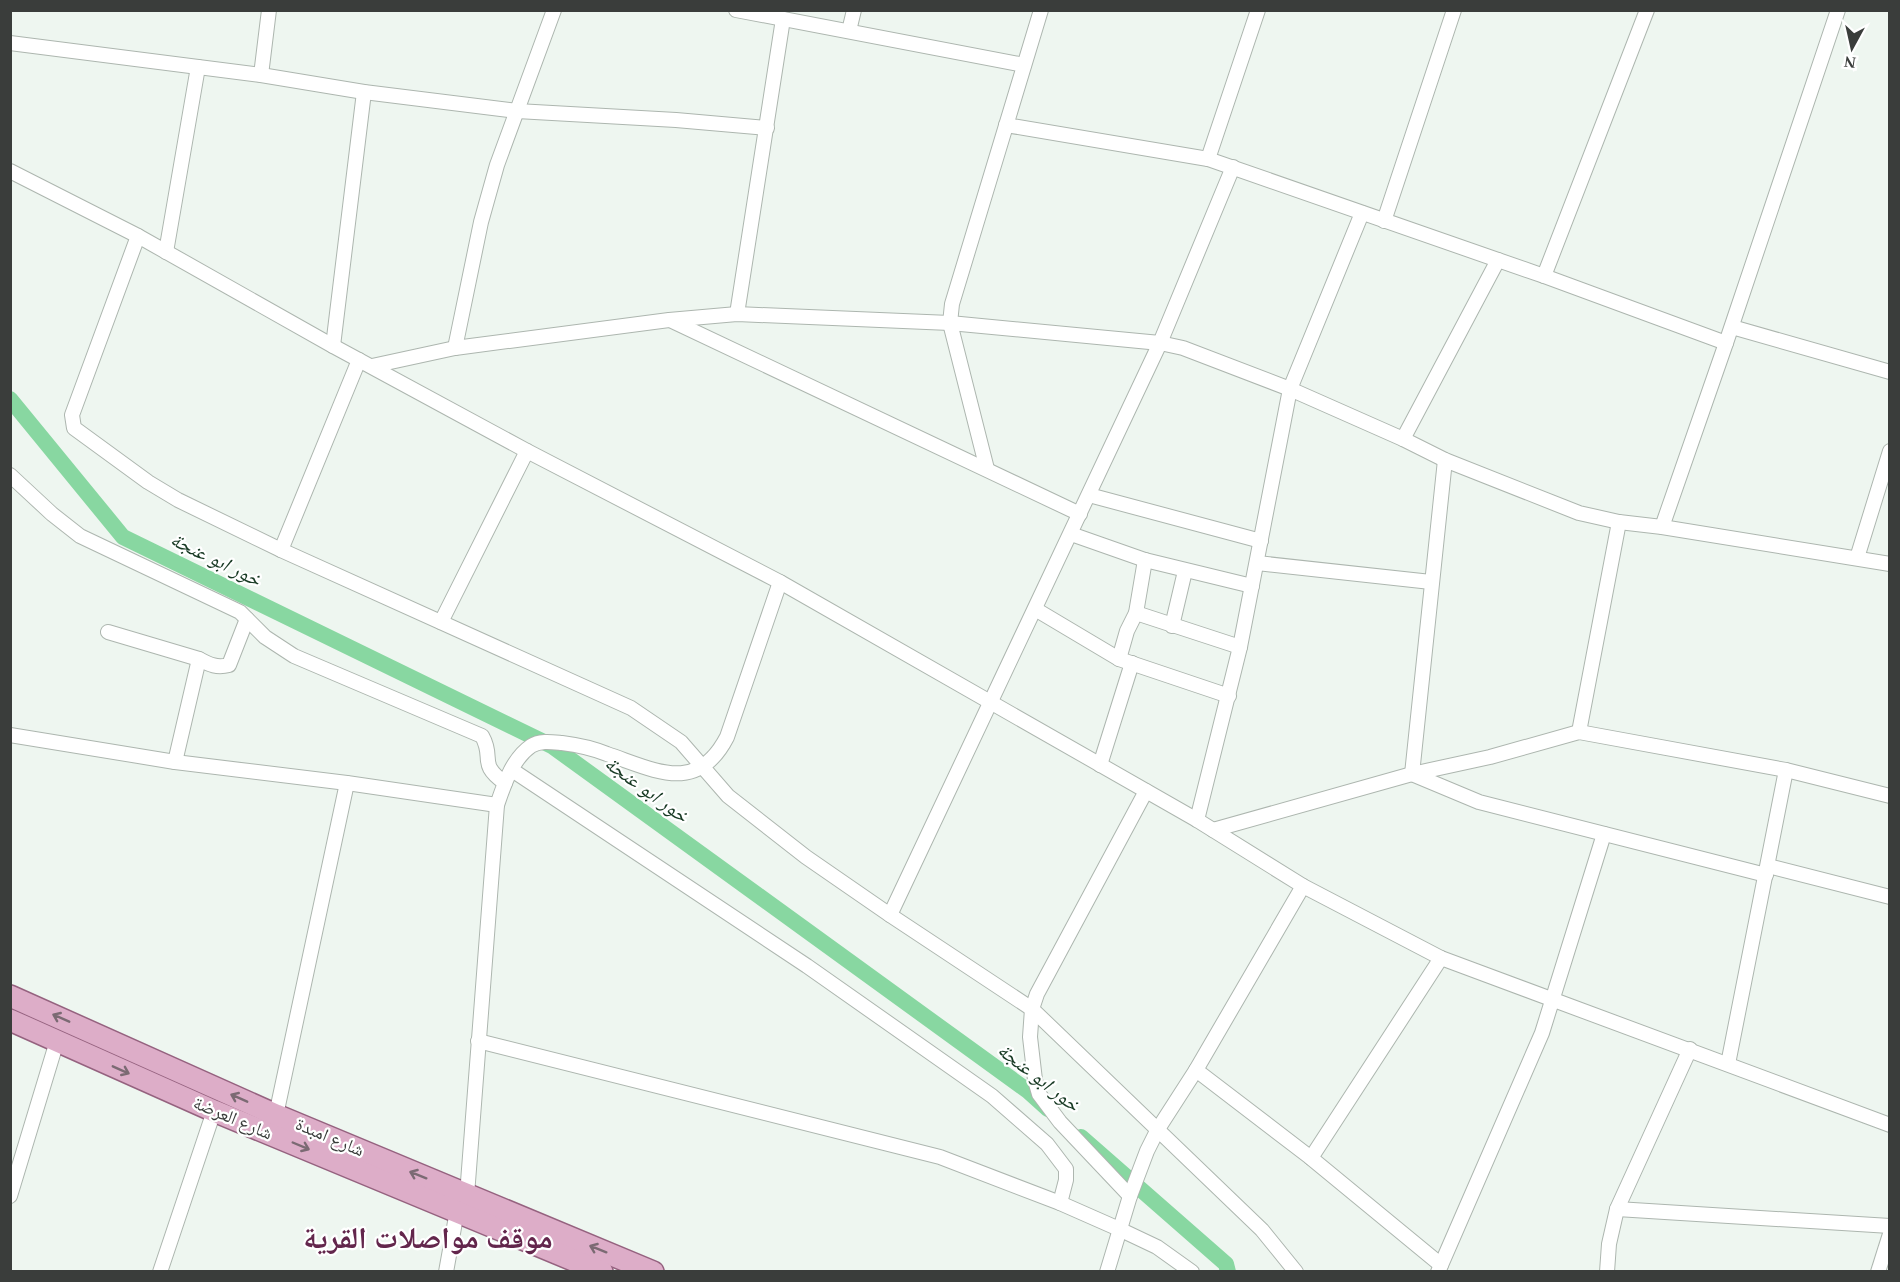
<svg xmlns="http://www.w3.org/2000/svg" width="1900" height="1282" viewBox="0 0 1900 1282" font-family="'Times New Roman','Noto Naskh Arabic',serif">
	<rect width="100%" height="100%" fill="#eef6f0"/>
	<g fill="none" stroke-linecap="round" stroke-linejoin="round">
		<g stroke="#88d7a1" stroke-width="16">
			<path d="M10 399 123 537 552 746 1028 1091 1048 1109"/>
			<path d="M1081 1137 1226 1264 1228 1272"/>
		</g>
		<g stroke="#adb6af" stroke-width="16">
			<g id="street">
				<path d="M736 10 1024 65"/>
				<path d="M849 31 854 10"/>
				<path d="M10 43 261 75 364 92 517 111 676 120 767 128"/>
				<path d="M261 75 269 10"/>
				<path d="M1006 125 1208 159 1544 276 1726 343"/>
				<path d="M1208 159 1258 10"/>
				<path d="M10 171 138 236 333 346 527 451 780 582 1197 820 1303 886 1441 958 1890 1125"/>
				<path d="M1384 221 1454 10"/>
				<path d="M138 236 72 415 74 428 148 482 178 500 281 550 631 708 681 742 728 796 806 857 890 915 1032 1009 1262 1230 1296 1272"/>
				<path d="M166 252 198 67"/>
				<path d="M1544 276 1647 10"/>
				<path d="M737 314 783 19"/>
				<path d="M670 320 1080 514"/>
				<path d="M1732 327 1890 372"/>
				<path d="M333 346 364 92"/>
				<path d="M455 348 481 222 497 165 554 10"/>
				<path d="M372 366 455 348 669 320 737 314 950 323 1160 343 1183 348 1290 389 1403 439 1445 460 1579 513 1619 522 1662 527 1890 564"/>
				<path d="M1403 439 1498 260"/>
				<path d="M1445 460 1412 774 1479 802 1766 875"/>
				<path d="M987 469 950 323 952 304 1041 10"/>
				<path d="M10 475 52 514 80 536 240 612 265 637 294 656 482 736C495 759 477 763 505 783"/>
				<path d="M1089 495 1261 541"/>
				<path d="M1662 527 1726 343 1838 10"/>
				<path d="M1071 534 1145 560 1252 586"/>
				<path d="M281 550 359 360"/>
				<path d="M1857 558 1890 451"/>
				<path d="M1257 563 1431 582"/>
				<path d="M1035 609 1119 659 1229 696"/>
				<path d="M1136 613 1240 647"/>
				<path d="M441 622 527 451"/>
				<path d="M1172 626 1185 571"/>
				<path d="M108 632 199 659C210 665 217 668 229 665L247 619"/>
				<path d="M1119 659 1127 631 1136 613 1145 560"/>
				<path d="M1579 732 1619 522"/>
				<path d="M10 735 175 762 347 783 497 805"/>
				<path d="M175 762 199 659"/>
				<path d="M1100 765 1132 663"/>
				<path d="M512 770 807 966 992 1096 1047 1144 1066 1169V1180L1060 1203"/>
				<path d="M1197 820 1240 647 1290 389 1362 213"/>
				<path d="M1213 830 1412 774 1490 757 1579 732 1786 770 1890 796"/>
				<path d="M1768 866 1890 897"/>
				<path d="M890 915 1160 343 1233 167"/>
				<path d="M478 1041 940 1157 1060 1203 1119 1229 1157 1247 1192 1272"/>
				<path d="M1728 1064 1786 770"/>
				<path d="M1196 1070 1311 1158 1441 1265"/>
				<path d="M276 1115 347 783"/>
				<path d="M1311 1158 1441 958"/>
				<path d="M467 1195 497 805C504 785 512 759 531 746 540 740 552 742 562 743 578 745 592 748 607 754 655 770 697 795 727 737L780 582"/>
				<path d="M10 1196 57 1041"/>
				<path d="M1130 1196 1060 1122 1039 1094 1035 1080 1030 1037 1032 1009 1037 994 1146 791"/>
				<path d="M1617 1209 1890 1226"/>
				<path d="M160 1272 214 1111"/>
				<path d="M446 1272 457 1211"/>
				<path d="M1107 1272 1130 1196 1147 1151 1158 1129 1196 1070 1303 886"/>
				<path d="M1438 1272 1542 1033 1604 834"/>
				<path d="M1607 1272 1609 1244 1617 1209 1690 1049"/>
				<path d="M1878 1272 1890 1234"/>
			</g>
		</g>
		<g stroke="#95627f" stroke-width="24">
			<g id="primary">
				<path d="M10 996 276 1115 653 1272"/>
				<path d="M10 1020 214 1111 602 1272"/>
			</g>
		</g>
		<use href="#street" stroke="#fff" stroke-width="14"/>
		<use href="#primary" stroke="#ddadc8" stroke-width="21"/>
	</g>
	<defs><path id="oneway-shaft" d="M-6 0H5M1.5-3L5.5 0L1.5 3" fill="none" stroke-width="1.6" stroke-linecap="round" stroke-linejoin="round" transform="scale(1.5)"/></defs>
	<g stroke="#7b6a73">
		<use href="#oneway-shaft" transform="translate(61 1018) rotate(-156)"/>
		<use href="#oneway-shaft" transform="translate(121 1070) rotate(24)"/>
		<use href="#oneway-shaft" transform="translate(239 1098) rotate(-156)"/>
		<use href="#oneway-shaft" transform="translate(301 1146) rotate(23)"/>
		<use href="#oneway-shaft" transform="translate(418 1175) rotate(-158)"/>
		<use href="#oneway-shaft" transform="translate(598 1249) rotate(-158)"/>
	</g>
	<g text-anchor="middle" stroke-width="4.5" stroke-linejoin="round" paint-order="stroke">
		<g font-size="18" fill="#3a3d3b" stroke="#fff">
			<text transform="translate(233 1118) rotate(23)" y="6">شارع العرضة</text>
			<text transform="translate(330 1137) rotate(23)" y="6">شارع امبدة</text>
		</g>
		<g font-size="20" font-style="italic" fill="#183a24" stroke="#fff">
			<text transform="translate(216 559) rotate(26)" y="7">خور ابو عنجة</text>
			<text transform="translate(647 789) rotate(36)" y="7">خور ابو عنجة</text>
			<text transform="translate(1039 1077) rotate(38)" y="7">خور ابو عنجة</text>
		</g>
		<g font-size="30" font-weight="bold" fill="#63264c" stroke="#fff">
			<text x="428" y="1248">موقف مواصلات القرية</text>
		</g>
	</g>
	<rect width="1900" height="1282" fill="none" stroke="#3a3d3b" stroke-width="24"/>
	<g transform="translate(1852 48) rotate(188)" stroke="#ffffff" stroke-width="4.5" paint-order="stroke">
	<path d="M0-4.5L10 22L0 15L-10 22Z" fill="#3a3d3b"/>
	<text y="-9" font-size="16" font-weight="bold" text-anchor="middle" fill="#3a3d3b">N</text>
	</g>
</svg>
